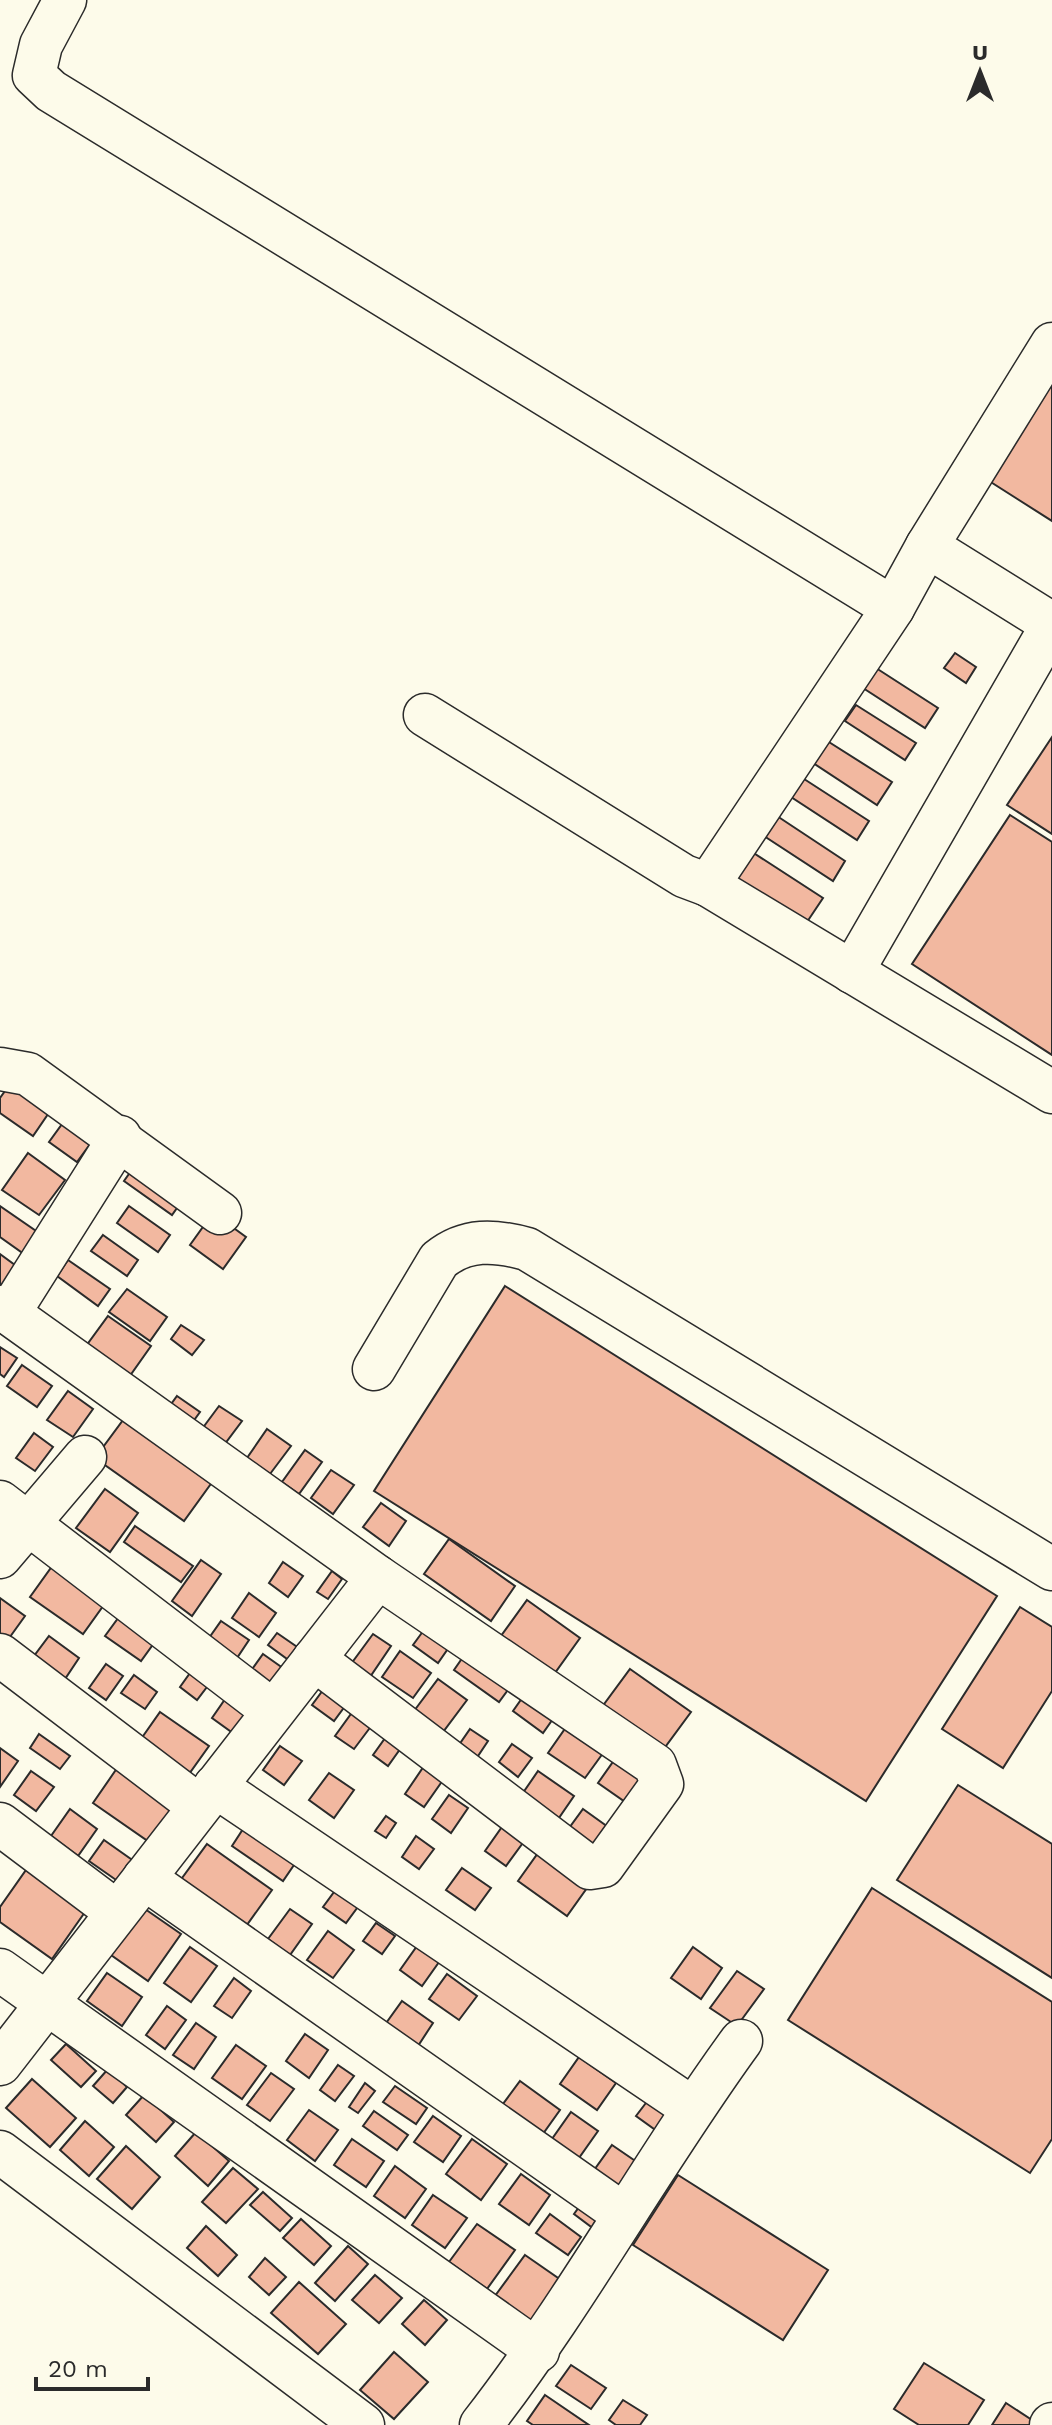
<svg xmlns="http://www.w3.org/2000/svg" width="1052" height="2425" viewBox="0 0 1052 2425" font-family="'Work Sans',sans-serif">
	<rect width="100%" height="100%" fill="#fdfbea"/>
	<g fill="#f2b8a0" stroke="#2b2b2b" stroke-width="2">
		<path d="M1052 376V521L986 479Z"/>
		<path d="M955 653 976 667 966 683 944 668Z"/>
		<path d="M876 668 938 708 925 728 863 688Z"/>
		<path d="M856 705 916 743 905 760 845 721Z"/>
		<path d="M821 737 892 782 877 805 807 759Z"/>
		<path d="M1052 737V834L1007 805Z"/>
		<path d="M801 777 869 821 857 840 788 795Z"/>
		<path d="M1010 815 1052 842V1055L912 964Z"/>
		<path d="M777 816 845 861 833 881 764 836Z"/>
		<path d="M749 850 823 898 803 928 729 881Z"/>
		<path d="M18 1073 57 1101 33 1136 0 1113V1098Z"/>
		<path d="M65 1120 93 1140 77 1162 49 1142Z"/>
		<path d="M28 1153 65 1180 39 1215 2 1190Z"/>
		<path d="M136 1164 184 1198 172 1215 124 1181Z"/>
		<path d="M0 1206 39 1233 24 1254 0 1237Z"/>
		<path d="M129 1206 170 1235 158 1252 117 1223Z"/>
		<path d="M213 1213 246 1237 223 1269 190 1245Z"/>
		<path d="M103 1235 138 1260 127 1276 91 1251Z"/>
		<path d="M0 1254 19 1268 0 1293Z"/>
		<path d="M68 1260 110 1289 98 1306 57 1276Z"/>
		<path d="M505 1286 997 1596 866 1801 374 1491Z"/>
		<path d="M127 1289 167 1317 150 1341 109 1312Z"/>
		<path d="M108 1316 151 1346 122 1387 78 1357Z"/>
		<path d="M181 1325 204 1340 192 1355 171 1339Z"/>
		<path d="M0 1347 17 1358 4 1377 0 1374Z"/>
		<path d="M22 1365 52 1386 37 1407 7 1386Z"/>
		<path d="M68 1391 93 1409 73 1437 47 1420Z"/>
		<path d="M177 1396 200 1412 184 1434 161 1418Z"/>
		<path d="M219 1406 242 1421 221 1449 199 1433Z"/>
		<path d="M129 1412 218 1474 184 1521 95 1458Z"/>
		<path d="M267 1429 291 1446 270 1474 247 1458Z"/>
		<path d="M34 1433 53 1447 35 1471 16 1458Z"/>
		<path d="M305 1450 322 1462 299 1494 282 1482Z"/>
		<path d="M331 1470 354 1485 333 1514 311 1498Z"/>
		<path d="M105 1489 138 1513 110 1552 76 1528Z"/>
		<path d="M381 1503 406 1521 389 1546 363 1527Z"/>
		<path d="M135 1526 193 1566 181 1582 124 1542Z"/>
		<path d="M449 1539 515 1586 491 1621 424 1574Z"/>
		<path d="M58 1558 111 1595 83 1634 30 1597Z"/>
		<path d="M201 1560 221 1574 192 1616 172 1601Z"/>
		<path d="M283 1562 303 1576 288 1597 269 1583Z"/>
		<path d="M332 1571 342 1579 328 1599 317 1592Z"/>
		<path d="M249 1593 276 1613 259 1637 232 1618Z"/>
		<path d="M0 1598 25 1616 2 1648 0 1647Z"/>
		<path d="M527 1600 580 1638 552 1677 498 1640Z"/>
		<path d="M127 1606 162 1632 141 1661 105 1636Z"/>
		<path d="M1020 1607 1052 1627V1691L1003 1768 942 1729Z"/>
		<path d="M221 1621 249 1640 237 1658 209 1638Z"/>
		<path d="M429 1623 454 1640 438 1663 413 1645Z"/>
		<path d="M277 1633 303 1651 294 1664 268 1645Z"/>
		<path d="M373 1634 391 1646 370 1677 351 1664Z"/>
		<path d="M49 1636 79 1658 63 1682 31 1660Z"/>
		<path d="M470 1647 516 1679 499 1702 454 1670Z"/>
		<path d="M400 1651 431 1673 413 1698 382 1677Z"/>
		<path d="M263 1654 287 1671 274 1689 250 1672Z"/>
		<path d="M106 1664 123 1676 106 1700 89 1688Z"/>
		<path d="M195 1666 213 1679 197 1700 180 1687Z"/>
		<path d="M630 1669 691 1712 660 1754 599 1711Z"/>
		<path d="M134 1675 157 1692 145 1709 121 1693Z"/>
		<path d="M438 1679 467 1700 443 1732 414 1711Z"/>
		<path d="M329 1682 351 1698 334 1721 312 1705Z"/>
		<path d="M230 1692 255 1711 237 1736 212 1718Z"/>
		<path d="M525 1694 555 1716 543 1733 513 1711Z"/>
		<path d="M356 1707 375 1721 354 1749 335 1736Z"/>
		<path d="M160 1712 209 1746 189 1774 141 1739Z"/>
		<path d="M569 1723 606 1749 585 1778 548 1753Z"/>
		<path d="M393 1727 408 1738 388 1766 373 1755Z"/>
		<path d="M470 1729 488 1741 470 1768 452 1755Z"/>
		<path d="M39 1734 70 1756 60 1769 30 1748Z"/>
		<path d="M512 1744 532 1758 518 1777 499 1762Z"/>
		<path d="M280 1746 302 1761 284 1785 263 1770Z"/>
		<path d="M0 1748 18 1761 0 1787Z"/>
		<path d="M615 1759 648 1782 631 1806 598 1783Z"/>
		<path d="M122 1761 185 1804 155 1846 93 1803Z"/>
		<path d="M424 1766 443 1780 424 1807 405 1794Z"/>
		<path d="M31 1771 54 1787 36 1811 14 1795Z"/>
		<path d="M538 1771 574 1796 552 1828 516 1803Z"/>
		<path d="M329 1773 354 1790 334 1818 309 1800Z"/>
		<path d="M958 1785 1052 1844V1978L897 1880Z"/>
		<path d="M449 1795 468 1808 451 1833 432 1819Z"/>
		<path d="M70 1809 97 1829 78 1856 51 1836Z"/>
		<path d="M583 1809 615 1832 597 1858 564 1835Z"/>
		<path d="M386 1816 396 1823 386 1838 375 1831Z"/>
		<path d="M504 1824 525 1840 506 1866 485 1851Z"/>
		<path d="M245 1826 296 1862 283 1881 232 1846Z"/>
		<path d="M416 1836 434 1849 419 1869 402 1857Z"/>
		<path d="M104 1840 145 1869 129 1889 89 1861Z"/>
		<path d="M207 1844 272 1890 239 1936 174 1889Z"/>
		<path d="M543 1846 592 1881 567 1916 518 1881Z"/>
		<path d="M462 1868 491 1888 475 1910 446 1890Z"/>
		<path d="M26 1870 85 1912 52 1959 0 1922V1907Z"/>
		<path d="M337 1888 360 1904 346 1923 323 1907Z"/>
		<path d="M872 1888 1052 2002V2139L1030 2173 788 2020Z"/>
		<path d="M145 1909 181 1934 148 1981 111 1955Z"/>
		<path d="M290 1909 312 1924 290 1955 268 1939Z"/>
		<path d="M376 1923 395 1936 382 1954 363 1941Z"/>
		<path d="M328 1931 354 1950 333 1978 307 1960Z"/>
		<path d="M422 1939 444 1955 422 1986 400 1970Z"/>
		<path d="M190 1947 217 1966 191 2002 164 1983Z"/>
		<path d="M693 1947 722 1968 701 1999 671 1978Z"/>
		<path d="M737 1971 764 1989 737 2026 710 2008Z"/>
		<path d="M107 1973 142 1997 122 2026 87 2001Z"/>
		<path d="M447 1974 477 1996 459 2020 429 1999Z"/>
		<path d="M234 1978 251 1991 232 2018 214 2006Z"/>
		<path d="M402 2001 433 2023 416 2049 384 2026Z"/>
		<path d="M167 2006 186 2020 165 2049 146 2035Z"/>
		<path d="M196 2023 216 2037 194 2069 173 2055Z"/>
		<path d="M305 2034 328 2050 309 2078 286 2061Z"/>
		<path d="M66 2044 96 2071 81 2087 51 2060Z"/>
		<path d="M236 2045 266 2066 242 2099 212 2078Z"/>
		<path d="M579 2057 616 2083 597 2110 560 2084Z"/>
		<path d="M338 2065 354 2076 335 2101 320 2090Z"/>
		<path d="M108 2069 127 2087 113 2103 93 2086Z"/>
		<path d="M271 2073 294 2089 270 2121 247 2105Z"/>
		<path d="M32 2079 76 2118 50 2147 6 2108Z"/>
		<path d="M520 2081 560 2110 535 2145 494 2116Z"/>
		<path d="M365 2083 375 2091 358 2113 349 2107Z"/>
		<path d="M395 2086 427 2108 416 2124 383 2102Z"/>
		<path d="M144 2095 174 2122 156 2142 126 2115Z"/>
		<path d="M652 2095 684 2117 668 2139 636 2116Z"/>
		<path d="M309 2110 338 2130 315 2161 287 2140Z"/>
		<path d="M374 2111 408 2135 397 2150 363 2126Z"/>
		<path d="M571 2112 598 2131 574 2165 547 2146Z"/>
		<path d="M433 2116 461 2136 443 2162 414 2142Z"/>
		<path d="M85 2121 114 2147 89 2176 60 2150Z"/>
		<path d="M196 2132 229 2161 208 2186 175 2156Z"/>
		<path d="M352 2139 384 2161 366 2187 334 2165Z"/>
		<path d="M472 2139 507 2164 481 2200 446 2174Z"/>
		<path d="M612 2145 647 2169 622 2204 587 2180Z"/>
		<path d="M126 2146 160 2177 132 2209 97 2179Z"/>
		<path d="M395 2166 426 2189 405 2218 374 2196Z"/>
		<path d="M233 2168 258 2189 226 2223 202 2202Z"/>
		<path d="M521 2174 550 2195 529 2225 499 2204Z"/>
		<path d="M678 2175 828 2270 783 2340 633 2245Z"/>
		<path d="M263 2192 292 2218 280 2231 250 2205Z"/>
		<path d="M433 2195 467 2218 445 2248 412 2225Z"/>
		<path d="M582 2203 611 2223 602 2235 574 2214Z"/>
		<path d="M550 2214 581 2237 568 2255 536 2233Z"/>
		<path d="M301 2219 331 2246 314 2265 283 2238Z"/>
		<path d="M477 2224 515 2250 487 2289 449 2262Z"/>
		<path d="M206 2226 237 2255 218 2276 187 2248Z"/>
		<path d="M348 2246 368 2264 335 2301 315 2283Z"/>
		<path d="M525 2255 574 2289 540 2335 492 2300Z"/>
		<path d="M265 2258 286 2277 269 2295 249 2277Z"/>
		<path d="M375 2275 402 2298 379 2323 352 2300Z"/>
		<path d="M299 2282 346 2324 318 2354 271 2313Z"/>
		<path d="M424 2300 447 2320 425 2345 402 2324Z"/>
		<path d="M394 2352 428 2382 394 2419 360 2390Z"/>
		<path d="M924 2363 984 2400 968 2425H919L894 2409Z"/>
		<path d="M571 2365 606 2388 591 2409 556 2386Z"/>
		<path d="M545 2395 589 2425H533L527 2421Z"/>
		<path d="M623 2400 647 2415 640 2425H616L609 2420Z"/>
		<path d="M1006 2403 1035 2422 1033 2425H992Z"/>
	</g>
	<g fill="none" stroke-linecap="round" stroke-linejoin="round">
		<g stroke="#2b2b2b" stroke-width="45">
			<g id="minor">
				<path d="M65 0 41 45 34 75 51 91 893 608 708 885 684 876 425 715"/>
				<path d="M1052 344 927 546 1052 624"/>
				<path d="M893 608 927 546"/>
				<path d="M708 885 1052 1092"/>
				<path d="M852 972 1052 625"/>
				<path d="M0 1069 28 1074 220 1213"/>
				<path d="M0 1307 378 1577 655 1765 662 1784 603 1866 590 1868 314 1659"/>
				<path d="M9 1313 120 1137"/>
				<path d="M374 1369 439 1260C466 1238 495 1240 527 1249L1052 1569"/>
				<path d="M0 1502 273 1711"/>
				<path d="M0 1557 85 1457"/>
				<path d="M0 1655 199 1806"/>
				<path d="M215 1786 692 2108"/>
				<path d="M0 1824 117 1912"/>
				<path d="M144 1878 623 2214"/>
				<path d="M0 1970 538 2351"/>
				<path d="M0 2064 378 1577"/>
				<path d="M0 2152 363 2425"/>
				<path d="M481 2425C576 2303 650 2166 741 2041"/>
				<path d="M1051 2425 1052 2424"/>
			</g>
		</g>
		<use href="#minor" stroke="#fdfbea" stroke-width="42"/>
	</g>
	<g transform="translate(980 72)" stroke="#fdfbea" stroke-width="6" paint-order="stroke">
	<path d="M0-6L14 30L0 20L-14 30Z" fill="#2b2b2b"/>
	<text y="-12" font-size="22" font-weight="bold" text-anchor="middle" fill="#2b2b2b">U</text>
	</g>
	<path d="M36 2377v12h112v-12" fill="none" stroke="#2b2b2b" stroke-width="4"/>
	<text x="48" y="2377" font-size="24" fill="#2b2b2b" stroke="#fdfbea" stroke-width="6" paint-order="stroke">20 m</text>
</svg>
